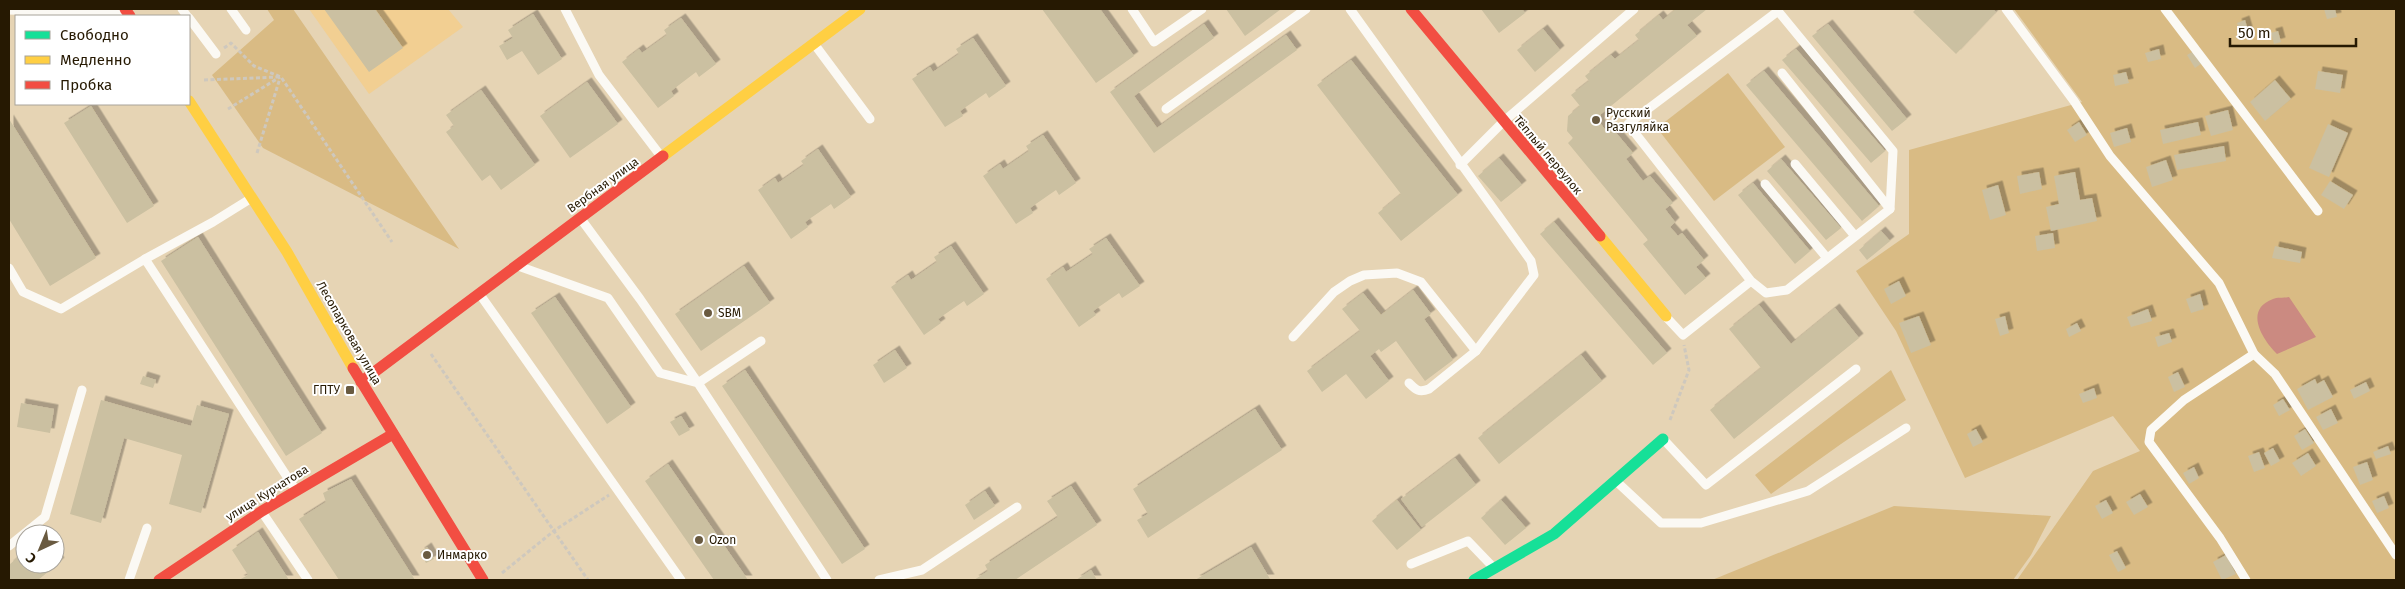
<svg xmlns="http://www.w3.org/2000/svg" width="2405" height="589" viewBox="0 0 2405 589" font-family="'Fira Sans',sans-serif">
	<defs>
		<filter id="shadow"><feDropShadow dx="4.5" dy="-4.5" stdDeviation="0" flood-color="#0004"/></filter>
	</defs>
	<rect width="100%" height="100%" fill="#e6d4b4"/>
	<path fill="#f2cf92" d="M309 9H448L463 27 369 94Z"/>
	<g fill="#d9bb84">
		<path d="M267 9H293L459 249 263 148 212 75 274 20Z"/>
		<path d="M2014 9H2396V580H2017L2093 471 2140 451 2113 416 1965 478 1896 331 1856 271 1909 234V150L2082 102Z"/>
		<path d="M1728 73 1785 147 1714 201 1657 128Z"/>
		<path d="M1891 370 1906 400 1841 444 1771 494 1755 475Z"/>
		<path d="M1894 506 2051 516 2031 555 2013 580H1712Z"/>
	</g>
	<path fill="#cb8a81" d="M2289 297 2316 337 2277 354C2263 340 2243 310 2273 299 2277 297 2284 298 2289 297Z"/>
	<g fill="#cbc0a1" filter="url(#shadow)">
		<path d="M324 9H375L403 48 369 72Z"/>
		<path d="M1042 9H1100L1134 56 1096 83Z"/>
		<path d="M1226 9H1281L1245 36Z"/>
		<path d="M1481 9H1522L1525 13 1499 33Z"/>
		<path d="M1674 9H1707L1687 25 1697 36 1601 114 1600 123 1607 132 1612 128 1633 153 1626 159 1643 181 1650 176 1673 203 1665 209 1675 222 1670 227 1678 236 1682 233 1704 260 1696 267 1706 278 1685 295 1643 244 1648 240 1568 143 1573 138 1567 131 1568 116 1580 106 1571 95 1589 81 1585 76 1611 55 1615 59 1639 40 1635 35 1659 15 1663 20 1675 10Z"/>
		<path d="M1916 9H1993L1996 12 1956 54 1913 12Z"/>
		<path d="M2324 9H2335L2337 17 2327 19Z"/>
		<path d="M533 14 562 59 538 75 522 51 507 60 499 46 513 38 508 30Z"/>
		<path d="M681 18 716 64 699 77 696 72 671 91 674 96 658 108 622 62 639 49 642 53 667 35 664 30Z"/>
		<path d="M2245 20 2249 34 2242 36 2237 23Z"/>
		<path d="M1204 24 1214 38 1134 96 1157 128 1286 35 1297 50 1154 153 1110 92Z"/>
		<path d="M1828 24 1907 119 1892 131 1812 36Z"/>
		<path d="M1543 29 1560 50 1535 72 1517 50Z"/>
		<path d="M2278 31 2281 42 2274 44 2271 33Z"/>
		<path d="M973 38 1006 86 989 98 986 93 960 111 963 116 945 127 912 79 930 67 933 72 959 54 956 49Z"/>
		<path d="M1796 49 1885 151 1871 163 1782 60Z"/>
		<path d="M2159 49 2161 59 2148 62 2145 53Z"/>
		<path d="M2194 51 2202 63 2195 68 2187 55Z"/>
		<path d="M1351 60 1458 195 1401 241 1378 213 1401 194 1317 85Z"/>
		<path d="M1764 71 1879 206 1862 221 1746 85Z"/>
		<path d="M2318 71 2343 75 2340 93 2315 89Z"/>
		<path d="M2126 72 2129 83 2115 86 2113 75Z"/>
		<path d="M2275 80 2291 99 2265 121 2250 102Z"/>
		<path d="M587 82 618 124 570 158 540 116Z"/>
		<path d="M481 90 535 165 501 190 490 175 482 181 446 132 454 126 446 115Z"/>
		<path d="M91 106 154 206 127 223 64 123Z"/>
		<path d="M2228 110 2233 130 2211 136 2205 116Z"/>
		<path d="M9 119 96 258 50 286 9 219Z"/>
		<path d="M2079 122 2087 135 2075 142 2067 130Z"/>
		<path d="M2198 122 2201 135 2163 144 2160 130Z"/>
		<path d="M2328 124 2348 133 2329 177 2309 168Z"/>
		<path d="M2127 128 2131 142 2114 147 2110 133Z"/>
		<path d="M1043 135 1076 183 1059 195 1056 190 1030 208 1033 213 1016 224 983 176 1000 164 1003 169 1029 151 1026 146Z"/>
		<path d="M2224 146 2226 161 2177 170 2174 155Z"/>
		<path d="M818 149 851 197 834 209 831 204 805 222 808 227 791 239 758 190 775 178 778 183 804 165 801 161Z"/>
		<path d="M1499 158 1522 185 1501 202 1478 176Z"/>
		<path d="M1781 159 1841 228 1826 240 1767 171Z"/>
		<path d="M2166 160 2173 180 2152 187 2146 167Z"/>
		<path d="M2039 172 2042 189 2020 194 2017 176Z"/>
		<path d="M2075 172 2080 200 2092 198 2097 221 2051 231 2046 207 2059 204 2054 176Z"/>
		<path d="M2330 181 2353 195 2344 209 2321 195Z"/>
		<path d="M1753 183 1810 251 1795 264 1738 195Z"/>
		<path d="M1998 185 2006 215 1990 220 1982 190Z"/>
		<path d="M1554 222 1667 353 1653 365 1540 234Z"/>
		<path d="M1881 231 1890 241 1867 260 1859 250Z"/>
		<path d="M2053 233 2055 248 2037 251 2035 236Z"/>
		<path d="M198 237 322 433 286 456 161 261Z"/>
		<path d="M1106 238 1140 286 1122 298 1119 293 1093 311 1096 315 1079 327 1046 279 1063 267 1066 272 1093 254 1089 249Z"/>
		<path d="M951 246 984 294 967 306 964 301 938 319 941 323 924 335 891 287 908 275 911 280 937 262 934 257Z"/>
		<path d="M2275 246 2302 252 2300 263 2272 258Z"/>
		<path d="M744 266 770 303 701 351 675 314Z"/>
		<path d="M1899 281 1906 296 1891 304 1884 289Z"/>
		<path d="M1413 290 1431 314 1424 319 1453 360 1425 381 1396 341 1381 352 1379 349 1370 356 1389 381 1366 399 1346 374 1322 392 1307 371 1360 331 1342 309 1363 293 1381 315Z"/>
		<path d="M2200 294 2204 309 2191 313 2186 299Z"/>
		<path d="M555 297 631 407 607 424 531 313Z"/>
		<path d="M1759 305 1791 344 1835 308 1859 338 1734 439 1710 410 1761 368 1729 329Z"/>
		<path d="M2148 309 2152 321 2131 327 2127 317Z"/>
		<path d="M1919 316 1931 345 1911 353 1899 323Z"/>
		<path d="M2005 316 2009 333 2000 336 1995 319Z"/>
		<path d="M2077 323 2081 331 2069 337 2066 329Z"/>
		<path d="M2169 333 2172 342 2158 347 2155 337Z"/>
		<path d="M895 350 907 368 884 383 873 365Z"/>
		<path d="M1581 355 1602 381 1499 464 1478 438Z"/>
		<path d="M745 370 865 549 842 564 722 386Z"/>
		<path d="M2178 372 2185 387 2174 392 2168 377Z"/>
		<path d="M143 376 156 380 153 388 140 384Z"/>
		<path d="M2315 379 2317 384 2324 380 2333 397 2308 410 2297 389Z"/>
		<path d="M2366 382 2370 391 2354 399 2350 390Z"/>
		<path d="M2094 388 2097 398 2083 403 2079 394Z"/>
		<path d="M2283 399 2290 410 2279 416 2273 405Z"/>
		<path d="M101 400 191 426 197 405 229 414 201 513 169 504 182 455 124 438 101 523 70 514Z"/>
		<path d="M21 403 54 409 50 433 17 427Z"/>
		<path d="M1255 409 1282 450 1148 538 1137 520 1148 514 1133 489Z"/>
		<path d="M2331 409 2338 423 2323 430 2316 417Z"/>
		<path d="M681 416 690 430 679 436 670 422Z"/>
		<path d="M1976 429 1983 442 1973 447 1967 434Z"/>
		<path d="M2305 429 2314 443 2302 450 2294 436Z"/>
		<path d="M2388 446 2391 454 2376 459 2373 452Z"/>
		<path d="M2273 448 2280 461 2271 466 2264 453Z"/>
		<path d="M2259 452 2265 468 2254 472 2248 456Z"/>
		<path d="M2308 453 2316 466 2301 476 2292 463Z"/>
		<path d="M1455 458 1476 485 1422 527 1401 499Z"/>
		<path d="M2367 462 2373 480 2360 485 2353 467Z"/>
		<path d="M668 464 748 580H714L645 481Z"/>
		<path d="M2194 467 2199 478 2189 484 2183 473Z"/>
		<path d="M351 479 415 580H339L299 519 326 502 323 493Z"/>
		<path d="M1071 486 1097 525 1015 580H974L988 571 985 565 1058 517 1047 501Z"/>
		<path d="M985 491 995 506 974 520 965 505Z"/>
		<path d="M2140 494 2148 507 2134 515 2126 502Z"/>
		<path d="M2384 496 2389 508 2377 513 2372 501Z"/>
		<path d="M1397 500 1421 530 1397 550 1372 521Z"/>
		<path d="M1501 500 1526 528 1505 545 1481 518Z"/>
		<path d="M2106 500 2113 513 2102 519 2095 506Z"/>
		<path d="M258 532 289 580H239L248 575 232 550Z"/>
		<path d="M427 547 434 559 426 563 420 552Z"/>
		<path d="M1251 547 1270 579 1195 580Z"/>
		<path d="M25 551V564H55V556L60 562 38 580H9V565Z"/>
		<path d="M2117 551 2126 568 2118 572 2109 555Z"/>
		<path d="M2226 555 2236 574 2222 580 2213 562Z"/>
		<path d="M1091 570 1097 580H1076Z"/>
	</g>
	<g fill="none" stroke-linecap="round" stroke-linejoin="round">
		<g stroke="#cec8be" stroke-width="3" stroke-dasharray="4 2.5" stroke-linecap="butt">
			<path d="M224 48 231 43 254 66 281 77 392 242"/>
			<path d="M204 80 278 77"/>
			<path d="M228 109 280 77"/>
			<path d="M257 153 280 78"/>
			<path d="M431 354 588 580"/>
			<path d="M1670 420 1689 370 1684 345"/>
			<path d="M502 573 555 530 609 495"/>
		</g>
		<g stroke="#fbf9f4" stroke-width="9">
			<path d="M182 9 187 16"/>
			<path d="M231 9 246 30"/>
			<path d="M565 9 599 75 660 155"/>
			<path d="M1132 9 1154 42 1202 9"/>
			<path d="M2006 9 2074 101 2110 156 2219 283 2254 354 2275 374 2396 555"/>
			<path d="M2165 9 2318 211"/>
			<path d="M9 10 123 14"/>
			<path d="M189 18 216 54"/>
			<path d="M815 45 870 119"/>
			<path d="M1782 73 1890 209"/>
			<path d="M1166 109 1306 9"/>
			<path d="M1795 164 1855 236"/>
			<path d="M1460 165 1503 122 1634 9"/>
			<path d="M1765 184 1827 258"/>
			<path d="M581 219 640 299 698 383 761 341"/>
			<path d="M145 259 213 222 250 199"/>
			<path d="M521 267 608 298 660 373 698 383 827 580"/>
			<path d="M9 268 23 292 61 309 145 259 295 489"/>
			<path d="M481 296 681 580"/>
			<path d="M1668 319 1683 335 1751 281 1766 293 1787 290 1890 209 1893 151 1778 11 1628 124 1751 281"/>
			<path d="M1293 337 1334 292 1350 281 1364 275 1397 273 1421 282 1476 351 1534 275 1531 261 1350 9"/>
			<path d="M1409 383C1416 390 1419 393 1429 389L1476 351"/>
			<path d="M1665 441 1706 485 1856 369"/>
			<path d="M1617 482 1661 523H1701L1808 491 1906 428"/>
			<path d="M262 512 308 580"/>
			<path d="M9 546 45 517 82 390"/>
			<path d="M1411 564 1468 541 1493 567"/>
			<path d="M129 580 147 528"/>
			<path d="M879 580 922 570 1017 507"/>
			<path d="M2246 580 2220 538 2149 442 2151 430 2184 400 2254 354"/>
		</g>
		<path stroke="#16e098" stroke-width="11" d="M1474 580 1554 534 1663 439"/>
		<g stroke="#ffcf43" stroke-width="11">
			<path d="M189 101 287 252 353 368"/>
			<path d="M663 156 860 9"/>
			<path d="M1600 236 1666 316"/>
		</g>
		<g stroke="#f24e42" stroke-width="11">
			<path d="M125 9 130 16"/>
			<path d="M1411 9 1600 236"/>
			<path d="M353 368 483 580"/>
			<path d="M361 382 663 156"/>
			<path d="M159 580 262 511 393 434"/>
		</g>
	</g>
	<g fill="#695a40" stroke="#fff" stroke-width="2">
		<circle cx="1596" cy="120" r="5"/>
		<circle cx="708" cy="313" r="5"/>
		<rect x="345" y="385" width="10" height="10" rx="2.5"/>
		<circle cx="699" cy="540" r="5"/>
		<circle cx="427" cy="555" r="5"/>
	</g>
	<g text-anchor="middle" stroke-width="4" stroke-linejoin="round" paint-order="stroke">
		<g font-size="12" fill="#261902" stroke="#fff" text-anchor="start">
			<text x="1606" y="117">Русский<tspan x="1606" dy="14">Разгуляйка</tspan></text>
			<text x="718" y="317">SBM</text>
			<text x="340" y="394" text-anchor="end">ГПТУ</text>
			<text x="709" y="544">Ozon</text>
			<text x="437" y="559">Инмарко</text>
		</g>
		<g font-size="12" fill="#261902" stroke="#fff">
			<text transform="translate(1548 155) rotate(50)" y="4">Тёплый переулок</text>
			<text transform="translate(603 185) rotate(-36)" y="4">Вербная улица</text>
			<text transform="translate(349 333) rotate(60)" y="4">Лесопарковая улица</text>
			<text transform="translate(267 493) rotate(-32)" y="4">улица Курчатова</text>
		</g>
	</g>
	<rect width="2405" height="589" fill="none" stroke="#261902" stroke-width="20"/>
	<rect x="15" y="15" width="175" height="90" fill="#ffffff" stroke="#a8a39a"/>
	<rect x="25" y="31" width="25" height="8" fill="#16e098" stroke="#a8a39a"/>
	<text x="60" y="40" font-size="15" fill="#261902">Свободно</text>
	<rect x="25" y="56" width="25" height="8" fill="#ffcf43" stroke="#a8a39a"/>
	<text x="60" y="65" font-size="15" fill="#261902">Медленно</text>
	<rect x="25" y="81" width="25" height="8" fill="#f24e42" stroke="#a8a39a"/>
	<text x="60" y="90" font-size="15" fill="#261902">Пробка</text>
	<g transform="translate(40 549) rotate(224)"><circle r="24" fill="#ffffff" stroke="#a8a39a"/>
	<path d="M0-4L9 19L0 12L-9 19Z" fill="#695a40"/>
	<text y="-8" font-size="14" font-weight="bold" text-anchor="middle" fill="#261902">С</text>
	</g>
	<path d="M2230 38v8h126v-8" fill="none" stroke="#261902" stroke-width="2.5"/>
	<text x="2238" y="38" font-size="15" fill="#261902" stroke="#ffffff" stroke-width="4" paint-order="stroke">50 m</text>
</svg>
